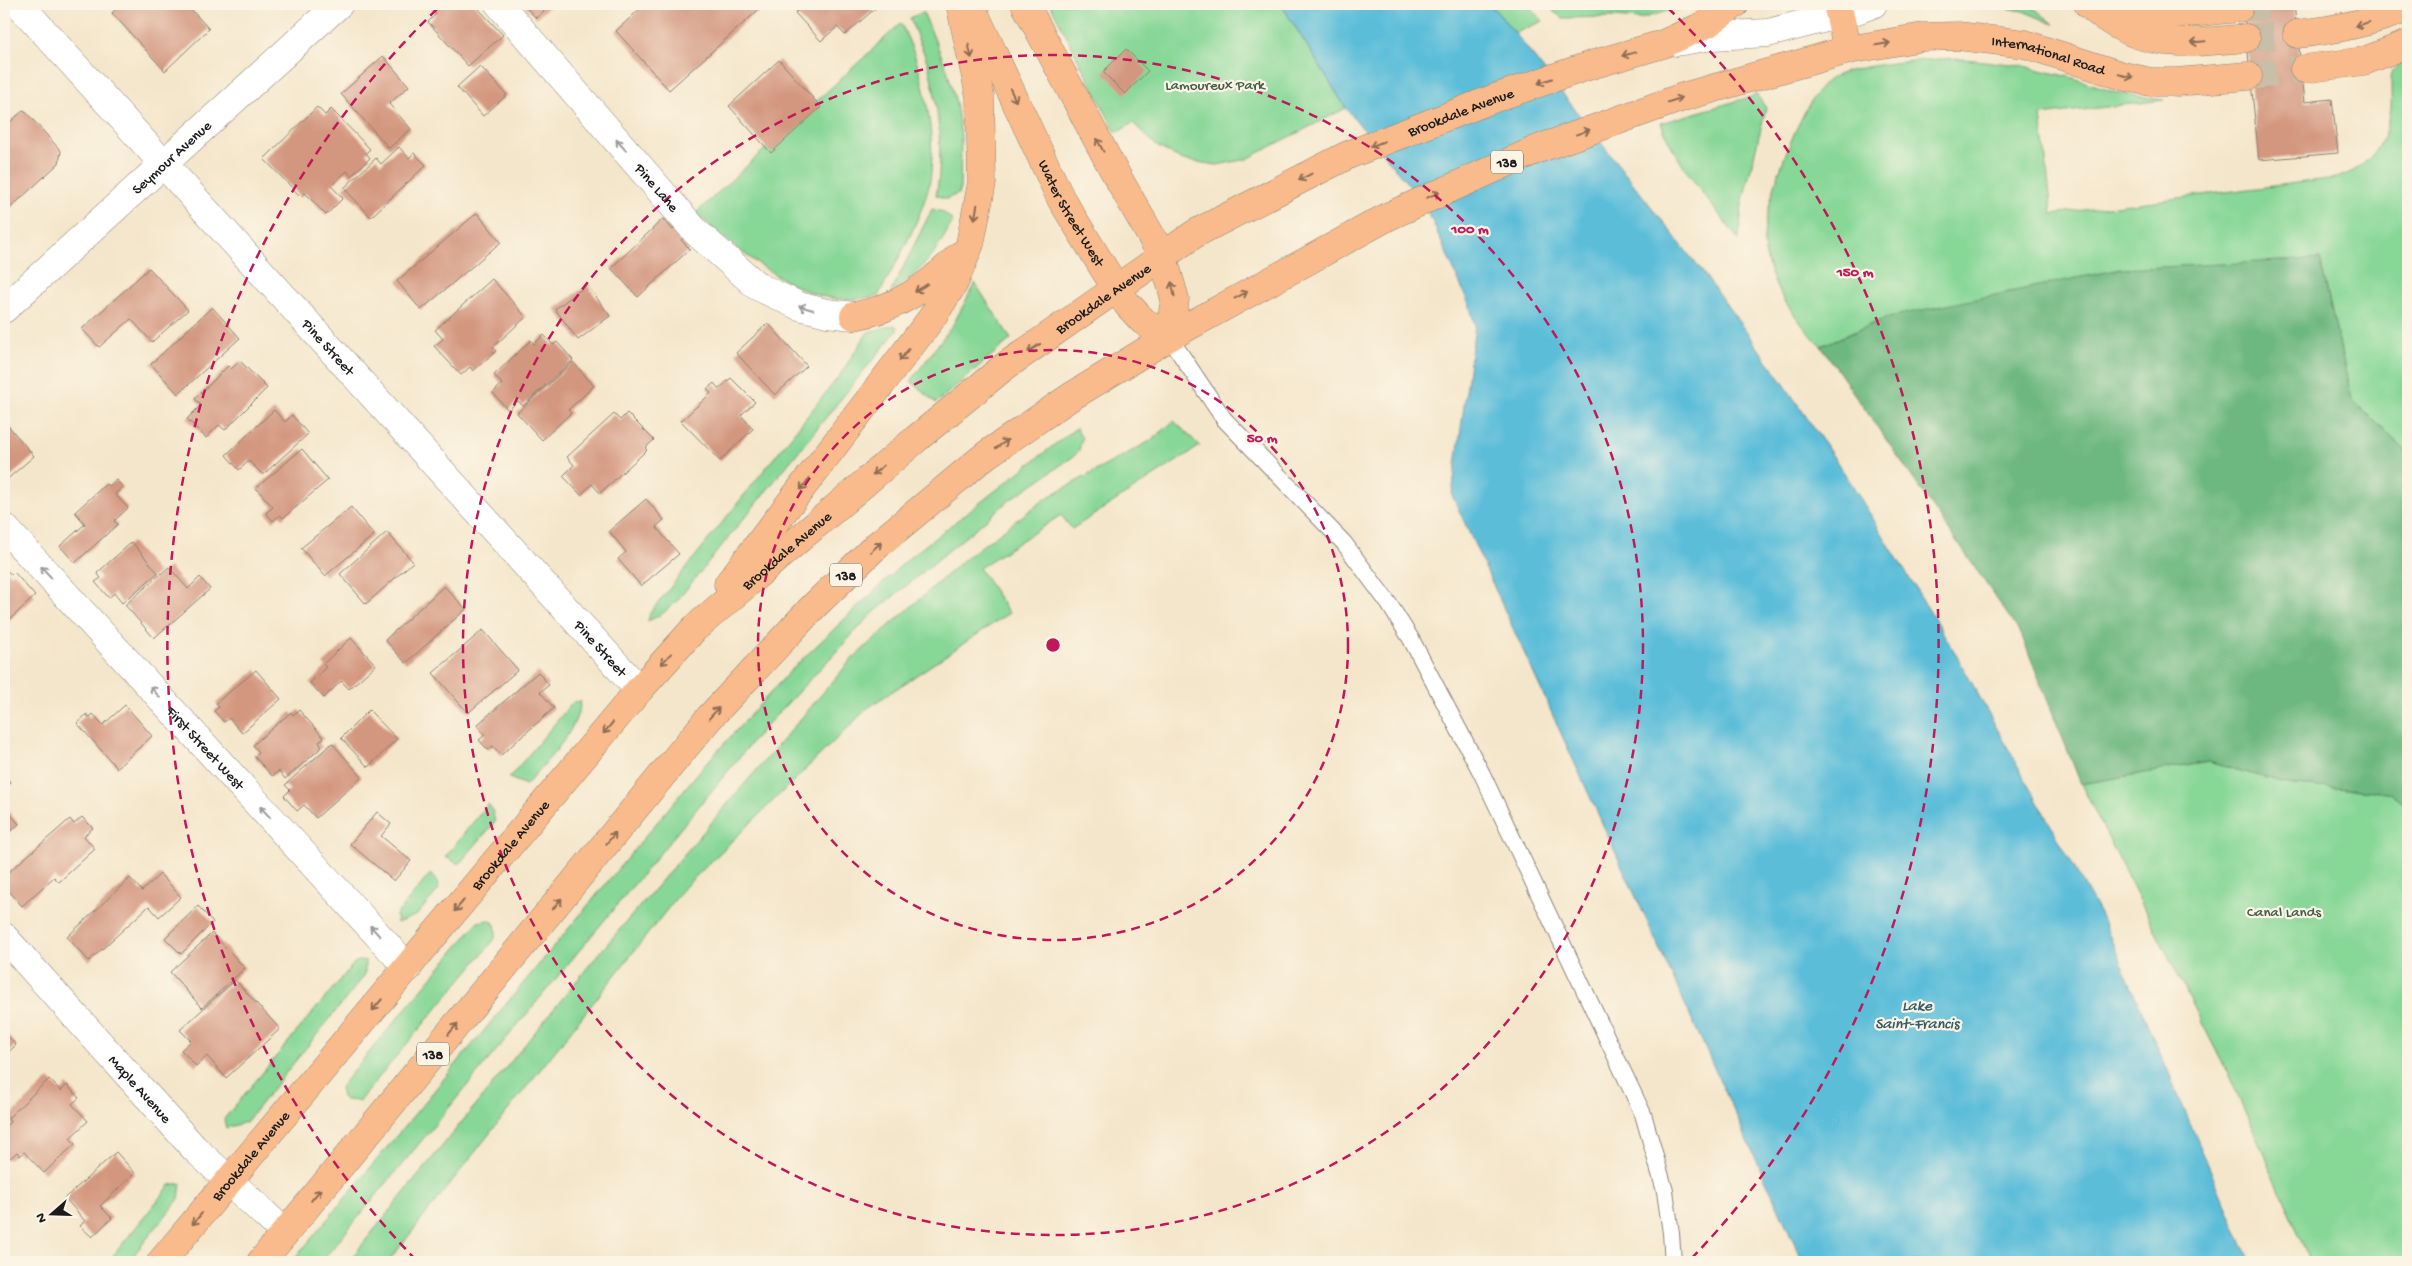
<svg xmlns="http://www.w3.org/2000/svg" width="2412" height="1266" viewBox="0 0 2412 1266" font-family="'Gochi Hand',sans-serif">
	<rect width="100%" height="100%" fill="#fcf5e5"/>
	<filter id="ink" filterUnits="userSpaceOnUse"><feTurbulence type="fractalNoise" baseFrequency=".02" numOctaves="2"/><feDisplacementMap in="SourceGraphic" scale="10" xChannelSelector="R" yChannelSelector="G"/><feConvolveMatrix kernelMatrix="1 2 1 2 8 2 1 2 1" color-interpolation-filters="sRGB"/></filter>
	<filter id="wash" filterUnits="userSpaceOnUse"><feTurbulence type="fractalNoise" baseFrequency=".0096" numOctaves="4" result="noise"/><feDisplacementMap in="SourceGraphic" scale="20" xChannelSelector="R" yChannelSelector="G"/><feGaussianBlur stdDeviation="1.12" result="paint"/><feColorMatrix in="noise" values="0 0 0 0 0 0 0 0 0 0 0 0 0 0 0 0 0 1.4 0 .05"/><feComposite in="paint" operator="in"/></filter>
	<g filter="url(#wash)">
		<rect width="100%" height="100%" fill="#f4e6cb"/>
		<g fill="#87d797" stroke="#527a5a">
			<path d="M1050 4H1281L1346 108 1247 159 1217 165 1183 160 1158 147 1133 123 1116 133Z"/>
			<path d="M1490 4H1527L1543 21 1515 33Z"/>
			<path d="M1549 4H1684L1674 9 1640 19 1613 17 1563 18 1554 12Z"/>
			<path d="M1910 4H2029L2054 24 2023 11 1992 5 1907 10Z"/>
			<path d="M923 12 947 69 956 103 961 135 960 193 946 199 936 195C944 159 938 97 927 61 922 47 915 33 910 18Z"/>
			<path d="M901 23C907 37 914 51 918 66 928 100 938 159 927 193 916 229 896 263 878 296 858 300 837 301 817 295 776 281 728 243 696 213Z"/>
			<path d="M1956 58 2020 65 2073 78 2114 92 2164 100 2041 115 2052 214 2336 178C2370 168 2388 141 2391 106 2392 94 2390 83 2392 71L2400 63 2408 61V453L2352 400 2320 259 1889 317 1821 346C1801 325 1779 298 1770 271 1767 261 1763 247 1764 237 1765 203 1802 93 1833 77 1862 63 1924 60 1956 58Z"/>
			<path d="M1757 95 1766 108 1742 204 1739 240C1712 204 1677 166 1661 123Z"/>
			<path d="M932 209 943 212 953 221C936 253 922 272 891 292Z"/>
			<path d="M975 283 1011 339 936 403 911 381 954 323Z"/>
			<path d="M894 325 897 327V330L676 602 662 614 648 621 650 613 840 375 868 332Z"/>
			<path d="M1174 421 1200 446 1072 529 1061 515 979 568 1009 613 869 707 684 888 388 1262H348L596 957 852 659 967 557 1048 497 1152 440Z"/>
			<path d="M1076 428 1082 438 1079 450 1074 456 1011 499 872 614 762 730 321 1262H292L702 768 792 669 909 558Z"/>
			<path d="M581 701C576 734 547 760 526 785L509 778 573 702Z"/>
			<path d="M2208 762 2293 785 2389 792 2408 806V1262H2311L2232 1082 2081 784Z"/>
			<path d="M488 804 492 809 495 822 459 864 445 857Z"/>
			<path d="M430 874 436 879 439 889 417 915 397 923 396 915Z"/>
			<path d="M489 920 494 923C497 930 497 934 494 940L359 1101 345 1100 342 1097 340 1087 478 922Z"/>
			<path d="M365 960V972L361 980 246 1122 226 1128 224 1119 355 962Z"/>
			<path d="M181 1183 179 1199 128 1262H108L170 1185Z"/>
		</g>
		<path fill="#6db880" stroke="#446a4e" d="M2320 259 2352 400 2408 453V806L2389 792 2293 785 2208 762 2081 784 2021 634 1821 346 1889 317 2120 269Z"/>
		<path fill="#5bbdd9" stroke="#3c6c7a" d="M1281 4H1490L1515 33 1704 274 1782 381 1851 483 1954 651 2100 914 2250 1262H1803L1452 495 1475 325 1469 304 1425 205 1346 108Z"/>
		<g id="blocks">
			<g fill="#d3967e">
				<path d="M122 4H186L209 29 165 71 112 13Z"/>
				<path d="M428 4H474L503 35 468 66 428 22 436 14Z"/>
				<path d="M523 4H552L536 18Z"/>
				<path d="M645 4H765L669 90 616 31Z"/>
				<path d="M805 4H880L845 35 837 27 821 41 795 13Z"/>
				<path d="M2243 4H2294L2305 102 2332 99 2338 153 2259 160Z"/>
				<path d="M1126 49 1148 71 1125 94 1103 72Z"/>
				<path d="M383 56 409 86 389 104 411 129 389 148 341 94Z"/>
				<path d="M779 60 821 107 771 153 729 106Z"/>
				<path d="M480 66 507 95 483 116 457 87Z"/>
				<path d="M317 107 325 115 331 109 370 149 366 153 370 158 351 176 347 171 331 186 343 198 326 215 305 193 301 197 264 159Z"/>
				<path d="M24 110 61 151 59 163 7 211 4 208V127Z"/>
				<path d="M399 147 409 158 414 153 426 165 371 217 344 188 376 158 381 164Z"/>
				<path d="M477 213 501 242 421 310 397 281Z"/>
				<path d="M663 219 673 230 678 224 687 234 681 240 690 249 638 297 611 268Z"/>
				<path d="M149 268 188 310 152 342 131 319 99 347 82 329Z"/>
				<path d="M492 279 526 317 493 347 496 351 473 371 470 367 461 375 434 346 443 339 435 330Z"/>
				<path d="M587 285 610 316 578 340 555 309Z"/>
				<path d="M212 307 240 338 178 394 151 364Z"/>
				<path d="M768 323 807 366 775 395 736 353Z"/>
				<path d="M544 335 553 345 557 342 573 360 523 406 518 401 508 410 493 393 502 384 494 375 531 340 534 344Z"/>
				<path d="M240 361 267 388 225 430 219 425 206 438 187 419 201 405 195 399 228 366 231 369Z"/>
				<path d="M573 362 594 386 568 410 571 413 542 440 517 413Z"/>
				<path d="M731 378 755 402 741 415 753 429 720 461 681 421 711 393 707 389 714 383 719 389Z"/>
				<path d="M274 410 285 422 292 415 308 434 263 475 249 461 239 470 226 455Z"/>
				<path d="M627 413 654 440 645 448 647 450 600 493 592 484 581 495 563 476 574 465 567 457 614 414 620 420Z"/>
				<path d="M4 421 34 456 4 482Z"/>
				<path d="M302 449 328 480 283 518 280 515 273 521 266 513 273 507 256 488Z"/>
				<path d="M116 480 123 487 115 494 128 508 114 521 118 524 75 563 60 546 85 524 75 512 106 484 109 486Z"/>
				<path d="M646 499 664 520 656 527 679 554 641 586 618 559 626 552 609 531Z"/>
				<path d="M351 507 374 535 325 576 301 548Z"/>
				<path d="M387 532 413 562 366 604 340 574Z"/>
				<path d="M132 542 158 573 122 603 114 593 109 598 95 582 101 578 97 573Z"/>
				<path d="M169 567 188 589 200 577 210 589 154 638 125 605Z"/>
				<path d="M6 569 11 575 14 572 35 596 4 625V572Z"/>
				<path d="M444 586 466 609 406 663 385 640Z"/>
				<path d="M483 630 518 670 468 713 433 673Z"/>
				<path d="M351 638 376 665 349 689 341 681 324 698 310 683 326 667 323 664Z"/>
				<path d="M256 670 281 699 242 733 229 718 224 722 214 711 219 707 216 703Z"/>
				<path d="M538 672 549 685 540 692 554 708 501 755 493 746 488 750 479 740 485 735 477 725Z"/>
				<path d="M125 705 152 736 117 768 77 723 87 714 89 718 93 714 103 725Z"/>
				<path d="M299 710 324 738 319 742 322 747 285 779 279 771 272 776 254 756 259 752 253 745 291 712 293 715Z"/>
				<path d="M369 710 397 739 368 767 341 738Z"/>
				<path d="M332 743 362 777 316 818 304 805 297 811 284 796 290 790 285 785Z"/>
				<path d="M4 775 11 783 4 789Z"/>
				<path d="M4 807 19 824 4 837Z"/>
				<path d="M377 812 391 824 381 836 411 861 394 881 350 844Z"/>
				<path d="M82 817 93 828 84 836 95 849 59 882 54 877 22 906 4 885V876L70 819 74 824Z"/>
				<path d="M160 874 181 897 159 917 149 906 89 961 67 937 130 878 142 891Z"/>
				<path d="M198 906 213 922 181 954 165 938Z"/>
				<path d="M212 933 245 968 202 1008 170 972Z"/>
				<path d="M235 980 280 1029 226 1078 207 1056 196 1066 181 1050 191 1041 180 1030Z"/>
				<path d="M4 1031 16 1045 4 1056Z"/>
				<path d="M49 1079 61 1091 67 1085 79 1098 72 1104 88 1121 70 1138 75 1144 44 1173 24 1152 20 1156 17 1152 8 1160 4 1156V1128L10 1122 8 1118Z"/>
				<path d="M116 1152 135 1173 100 1206 112 1218 92 1237 80 1226 85 1221 65 1198Z"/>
			</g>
		</g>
	</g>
	<g filter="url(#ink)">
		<use href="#blocks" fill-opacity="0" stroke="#888174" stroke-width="1"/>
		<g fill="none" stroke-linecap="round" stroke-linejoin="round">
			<g stroke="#c9bea8" stroke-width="28" stroke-dasharray="28 14" stroke-linecap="butt">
				<path d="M2239 8 2272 4"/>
				<path d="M2246 38 2297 34"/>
				<path d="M2248 76 2304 69"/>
			</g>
			<g stroke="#888174" stroke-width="18">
				<path id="lane" d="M1169 337 1224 419 1344 543 1389 604 1411 639 1482 774 1643 1114 1665 1191 1671 1233 1673 1262"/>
			</g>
			<g stroke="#888174" stroke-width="29">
				<g id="street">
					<path id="s1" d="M19 4 639 690"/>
					<path id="s2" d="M499 4 696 232 757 286 799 306 827 313 854 316"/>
					<path d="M1676 42 1713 36 1768 33 1857 10 1873 4"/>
					<path id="s3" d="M4 309 339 4"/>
					<path id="s4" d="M4 527 408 968"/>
					<path id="s5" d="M4 937 194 1148 285 1233"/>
				</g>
			</g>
			<g stroke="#888174" stroke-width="29">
				<g id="primary">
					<path d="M1025 4 1114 171 1163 257 1175 299 1169 337"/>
					<path d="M1837 4 1848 50"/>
					<path d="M2088 4C2139 50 2182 44 2246 38"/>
					<path d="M2105 7C2149 21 2195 12 2239 8"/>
					<path id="s6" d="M972 8 1061 199 1117 290 1128 305 1143 321 1169 337"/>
					<path d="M2297 34C2336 30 2372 22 2408 8"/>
					<path d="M2304 69 2364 61 2408 44"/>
					<path d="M854 316C897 309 929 286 959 256"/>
					<path d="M728 584 931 319 954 283 970 244 982 183 980 96 960 4"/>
					<path id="s7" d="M161 1262 639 690 694 629 916 439 1004 367 1196 233 1348 155 1495 98 1591 65 1663 44 1707 24 1735 4"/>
					<path id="s8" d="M261 1262 710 717 814 606 875 547 986 455 1069 398 1169 337 1389 216 1538 149 1683 97 1848 50 1923 37 1958 36 2025 44 2123 76 2151 82H2176L2248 76"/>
				</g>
			</g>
			<use href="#lane" stroke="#fff" stroke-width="16"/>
			<use href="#street" stroke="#fff" stroke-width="28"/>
			<use href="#primary" stroke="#fabb8c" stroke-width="28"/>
		</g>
		<defs><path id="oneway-shaft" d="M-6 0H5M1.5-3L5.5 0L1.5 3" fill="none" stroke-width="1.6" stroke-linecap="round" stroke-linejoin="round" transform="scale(1.25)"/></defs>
		<g stroke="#8b6c54">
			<use href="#oneway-shaft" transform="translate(2362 24) rotate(165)"/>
			<use href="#oneway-shaft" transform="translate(2198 42) rotate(175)"/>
			<use href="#oneway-shaft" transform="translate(1883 44) rotate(-10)"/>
			<use href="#oneway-shaft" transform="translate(970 51) rotate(78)"/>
			<use href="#oneway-shaft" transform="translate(1629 54) rotate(164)"/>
			<use href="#oneway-shaft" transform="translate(2126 76) rotate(14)"/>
			<use href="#oneway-shaft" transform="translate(1545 81) rotate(161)"/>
			<use href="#oneway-shaft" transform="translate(1013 95) rotate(65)"/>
			<use href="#oneway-shaft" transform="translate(1675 100) rotate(-18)"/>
			<use href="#oneway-shaft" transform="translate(1583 132) rotate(-20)"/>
			<use href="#oneway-shaft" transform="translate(1377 144) rotate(159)"/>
			<use href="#oneway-shaft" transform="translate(1100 145) rotate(-118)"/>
			<use href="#oneway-shaft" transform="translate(1305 177) rotate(153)"/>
			<use href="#oneway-shaft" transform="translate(1433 195) rotate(-25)"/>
			<use href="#oneway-shaft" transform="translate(976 212) rotate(100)"/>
			<use href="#oneway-shaft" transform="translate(921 288) rotate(148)"/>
			<use href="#oneway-shaft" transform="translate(1173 289) rotate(-102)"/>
			<use href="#oneway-shaft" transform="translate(1241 295) rotate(-28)"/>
			<use href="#oneway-shaft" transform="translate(1034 348) rotate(146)"/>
			<use href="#oneway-shaft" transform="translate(904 355) rotate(128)"/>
			<use href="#oneway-shaft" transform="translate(1002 444) rotate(-35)"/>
			<use href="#oneway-shaft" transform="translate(878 470) rotate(140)"/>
			<use href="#oneway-shaft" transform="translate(805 484) rotate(128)"/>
			<use href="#oneway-shaft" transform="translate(876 547) rotate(-42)"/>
			<use href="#oneway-shaft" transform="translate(666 659) rotate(132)"/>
			<use href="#oneway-shaft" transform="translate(714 713) rotate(-48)"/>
			<use href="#oneway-shaft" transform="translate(608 728) rotate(130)"/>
			<use href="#oneway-shaft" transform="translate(611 838) rotate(-51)"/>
			<use href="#oneway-shaft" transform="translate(557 904) rotate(-50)"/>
			<use href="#oneway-shaft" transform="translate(459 906) rotate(130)"/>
			<use href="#oneway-shaft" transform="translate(377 1005) rotate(130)"/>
			<use href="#oneway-shaft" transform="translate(453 1029) rotate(-50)"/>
			<use href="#oneway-shaft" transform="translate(316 1195) rotate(-50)"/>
			<use href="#oneway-shaft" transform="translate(197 1219) rotate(130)"/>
		</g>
		<g stroke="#999">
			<use href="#oneway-shaft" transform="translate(621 145) rotate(-131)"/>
			<use href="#oneway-shaft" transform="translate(806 308) rotate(-164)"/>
			<use href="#oneway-shaft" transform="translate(46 572) rotate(-133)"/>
			<use href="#oneway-shaft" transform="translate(155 692) rotate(-132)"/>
			<use href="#oneway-shaft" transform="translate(265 812) rotate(-133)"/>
			<use href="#oneway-shaft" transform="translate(375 931) rotate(-132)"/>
		</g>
	</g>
	<g fill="none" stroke="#c2185b" stroke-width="2.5" stroke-dasharray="9 6">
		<circle cx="1053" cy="645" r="295"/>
		<circle cx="1053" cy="645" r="590"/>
		<path d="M416 1260A885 885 0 0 1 438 8M1668 8A885 885 0 0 1 1690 1260"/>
	</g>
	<g text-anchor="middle" stroke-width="4.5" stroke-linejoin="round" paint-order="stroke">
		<g fill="#fcf5e5" stroke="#5f5d58" stroke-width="1">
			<rect x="1491" y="150.5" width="32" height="23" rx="4"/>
			<rect x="830" y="563.5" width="32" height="23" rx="4"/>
			<rect x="417" y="1042.5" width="32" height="23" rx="4"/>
		</g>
		<g font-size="14" font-weight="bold" fill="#1c1c1c">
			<text x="1507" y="167">138</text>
			<text x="846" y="580">138</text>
			<text x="433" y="1059">138</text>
		</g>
		<g font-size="15" fill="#1c1c1c" stroke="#fcf5e5">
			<text dy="5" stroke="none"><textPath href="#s8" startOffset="2249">International Road</textPath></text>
			<text dy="5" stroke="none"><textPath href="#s7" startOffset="1759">Brookdale Avenue</textPath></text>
			<text dy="5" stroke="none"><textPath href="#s3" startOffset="226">Seymour Avenue</textPath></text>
			<text dy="5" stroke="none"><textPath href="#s2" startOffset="242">Pine Lane</textPath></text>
			<text dy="5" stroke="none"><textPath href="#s6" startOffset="228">Water Street West</textPath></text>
			<text dy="5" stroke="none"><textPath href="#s7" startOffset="1354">Brookdale Avenue</textPath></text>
			<text dy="5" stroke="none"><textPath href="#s1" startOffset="462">Pine Street</textPath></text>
			<text dy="5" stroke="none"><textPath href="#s7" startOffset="949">Brookdale Avenue</textPath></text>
			<text dy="5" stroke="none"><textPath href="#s1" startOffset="868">Pine Street</textPath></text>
			<text dy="5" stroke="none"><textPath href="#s4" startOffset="299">First Street West</textPath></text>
			<text dy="5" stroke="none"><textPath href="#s7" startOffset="544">Brookdale Avenue</textPath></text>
			<text dy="5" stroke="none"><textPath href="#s5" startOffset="204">Maple Avenue</textPath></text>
			<text dy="5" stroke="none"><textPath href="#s7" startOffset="139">Brookdale Avenue</textPath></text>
		</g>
		<g font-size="15" fill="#415d47" stroke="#fcf5e5">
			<text x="1215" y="89">Lamoureux Park</text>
			<text x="2284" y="916">Canal Lands</text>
		</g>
		<g font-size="16" font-style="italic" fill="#355c68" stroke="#fcf5e5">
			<text x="1917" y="1010">Lake<tspan x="1917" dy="18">Saint-Francis</tspan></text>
		</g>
	</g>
	<circle cx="1053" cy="645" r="8" fill="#c2185b" stroke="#fcf5e5" stroke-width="2.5"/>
	<g font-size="15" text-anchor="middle" font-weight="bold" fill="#c2185b" stroke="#fcf5e5" stroke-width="4.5" stroke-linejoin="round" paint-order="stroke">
		<text x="1470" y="233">100 m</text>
		<text x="1855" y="276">150 m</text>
		<text x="1262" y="442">50 m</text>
	</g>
	<rect width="2412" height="1266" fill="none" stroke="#fcf5e5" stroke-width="20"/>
	<g transform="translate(52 1214) rotate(250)" stroke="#fcf5e5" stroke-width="4" paint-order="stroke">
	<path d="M0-4L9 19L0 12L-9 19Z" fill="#1c1c1c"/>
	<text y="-8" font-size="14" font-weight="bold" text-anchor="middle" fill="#1c1c1c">N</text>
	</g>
</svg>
